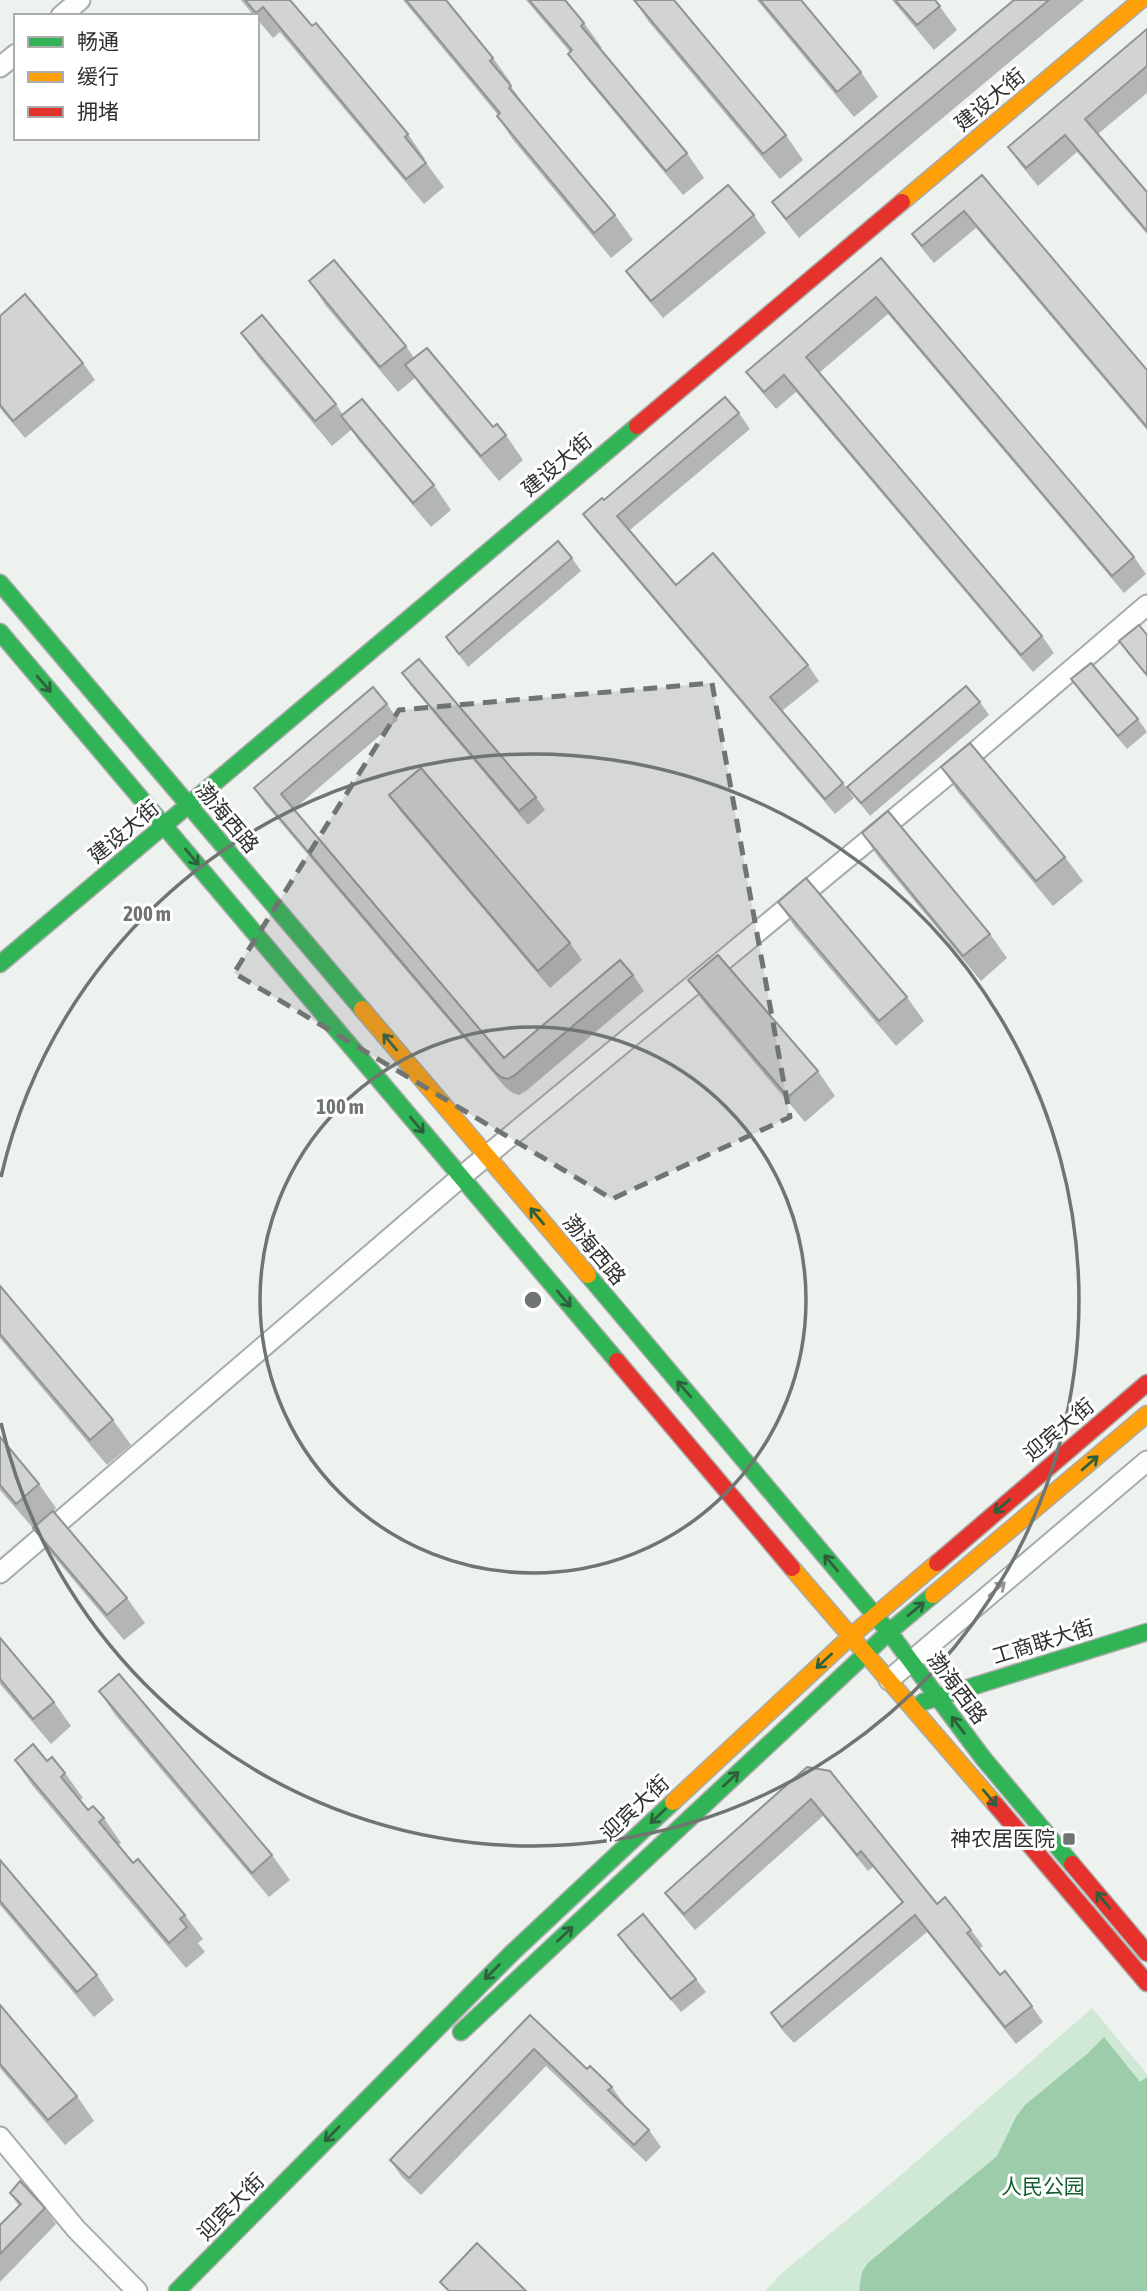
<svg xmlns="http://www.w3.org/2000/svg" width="1147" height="2291" viewBox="0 0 1147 2291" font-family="'Asap Condensed','Noto Sans SC',sans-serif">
	<rect width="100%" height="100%" fill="#eef2ef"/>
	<path fill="#d0e9d6" d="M1092 2008 1147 2074V2291H765L782 2273 894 2181Z"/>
	<path fill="#9dccaa" d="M1104 2037 1140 2082 1147 2077V2291H859L862 2272 868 2263 997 2156 1016 2117 1025 2105 1087 2054Z"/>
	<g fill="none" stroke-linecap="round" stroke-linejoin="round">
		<g stroke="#a8aba9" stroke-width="23">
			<g id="street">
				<path d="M61 16 80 0"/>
				<path d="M0 67 16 54"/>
				<path d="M0 1573 461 1177 974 753 1147 605"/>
				<path d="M889 1680 1147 1461"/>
				<path d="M0 2137 76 2229 137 2291"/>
			</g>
		</g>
		<g stroke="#a8aba9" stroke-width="19">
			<g id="fast">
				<path d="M0 583 362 1009"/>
				<path d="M0 632 617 1361"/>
				<path d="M0 964 637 426"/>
				<path d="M588 1275 889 1632 983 1758 1072 1864"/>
				<path d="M923 1702 1147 1632"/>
				<path d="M461 2032 889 1632 933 1595"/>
				<path d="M177 2291 512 1953 673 1802"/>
			</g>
		</g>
		<g stroke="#a8aba9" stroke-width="19">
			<g id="slow">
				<path d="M902 202 1141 0"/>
				<path d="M362 1009 588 1275"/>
				<path d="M792 1568 995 1804"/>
				<path d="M933 1595 1147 1414"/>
				<path d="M673 1802 850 1637 937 1563"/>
			</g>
		</g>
		<g stroke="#a8aba9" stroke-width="19">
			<g id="jam">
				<path d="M637 426 902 202"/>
				<path d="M617 1361 792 1568"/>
				<path d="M937 1563 1147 1383"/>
				<path d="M995 1804 1147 1983"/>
				<path d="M1072 1864 1147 1953"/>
			</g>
		</g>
		<use href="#street" stroke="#fcfdfd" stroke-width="19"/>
		<use href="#fast" stroke="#30b455" stroke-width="16"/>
		<use href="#slow" stroke="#ff9f0a" stroke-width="16"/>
		<use href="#jam" stroke="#e5322d" stroke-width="16"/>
	</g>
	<g fill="#b4b6b5">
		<path d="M241 0H290L408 134 425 159 424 160 444 187 424 204 280 32 273 38 257 19V16H254Z"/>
		<path d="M403 0H446L493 58 511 83 509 84 529 111 615 215 633 240 611 258 514 141 497 116 498 115Z"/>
		<path d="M526 0H565L584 23 602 48 600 49 687 153 704 178 683 195 586 78 568 54 570 52Z"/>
		<path d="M634 0 786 135 803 160 780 179 649 22Z"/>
		<path d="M757 0H801L861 72 878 97 854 117Z"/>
		<path d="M892 0H935L957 30 934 50Z"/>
		<path d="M1014 0H1084L799 238 785 220 772 202Z"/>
		<path d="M1147 29V93L1098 134 1147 192V234L1077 152 1038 186 1020 164 1008 147Z"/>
		<path d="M982 175 1147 370V430L976 228 934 263 924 251 912 234Z"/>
		<path d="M754 215 766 233 663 318 638 288 626 271Z"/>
		<path d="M881 258 1134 557 1146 574 1124 593 888 314 819 373 1042 636 1054 653 1033 672 796 392 776 409 759 389 746 372Z"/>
		<path d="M309 281 406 346 414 358 493 427 506 435 523 460 499 481 423 390 415 378 398 392 326 306Z"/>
		<path d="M0 316 83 363 95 380 25 438 0 408Z"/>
		<path d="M241 333 336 404 343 415 434 485 451 510 431 527 359 441 351 430 332 446 258 357Z"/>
		<path d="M739 413 750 429 630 530 676 585 808 665 819 681 782 711 843 783 854 798 835 814 594 529 583 514 604 500Z"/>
		<path d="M572 558 581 571 468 667 446 637Z"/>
		<path d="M1147 635V677L1128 654 1119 641Z"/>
		<path d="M402 673 536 797 545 810 528 825 411 686Z"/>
		<path d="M1071 679 1138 719 1147 732 1127 749 1080 692Z"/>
		<path d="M980 702 989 715 870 816 847 787Z"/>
		<path d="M387 704 398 720 294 809 504 1058 633 975 644 991 526 1091 519 1095 513 1093 506 1088 265 804 254 788Z"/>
		<path d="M941 767 1065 857 1083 881 1053 906 958 792Z"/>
		<path d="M389 795 570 943 582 960 550 988 401 812Z"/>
		<path d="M862 833 990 934 1007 958 981 981 879 858Z"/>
		<path d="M778 902 907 997 924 1021 896 1046 795 927Z"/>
		<path d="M688 980 818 1071 835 1096 805 1122 706 1005Z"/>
		<path d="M0 1286 113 1420 131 1445 107 1465 0 1338Z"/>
		<path d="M0 1437 39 1484 56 1508 54 1511 127 1598 145 1623 124 1640 51 1553 33 1528 0 1490Z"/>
		<path d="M0 1638 54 1702 71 1726 51 1744 0 1684Z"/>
		<path d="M99 1691 272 1855 290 1880 269 1897 116 1716Z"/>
		<path d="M15 1760 47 1761 65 1773 83 1798 80 1800 88 1810 104 1818 121 1843 118 1845 133 1863 185 1915 203 1939 198 1943 205 1952 186 1968 32 1785Z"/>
		<path d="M807 1767 937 1904 971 1930 983 1946 979 1949 1000 1975 1032 2006 1043 2022 1016 2044 927 1932 794 2043 782 2030 771 2013 902 1903 873 1867 868 1871 823 1816 695 1930 677 1909 665 1893Z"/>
		<path d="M0 1860 97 1975 114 2000 94 2017 0 1905Z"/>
		<path d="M618 1935 696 1979 706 1992 681 2012 627 1948Z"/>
		<path d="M0 2005 77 2096 94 2121 65 2145 0 2068Z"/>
		<path d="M530 2015 587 2069 612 2087 624 2104 623 2105 649 2130 661 2147 646 2162 546 2066 421 2195 402 2177 390 2160Z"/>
		<path d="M10 2193 45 2208 56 2224 0 2282V2225L19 2206Z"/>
	</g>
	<g fill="#d1d4d2" stroke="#929493" stroke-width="2">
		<path d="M245 0H290L312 26 316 23 408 134 405 137 426 163 406 179 263 7 256 13Z"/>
		<path d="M406 0H446L493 58 490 61 511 86 509 88 615 215 594 233 497 116 500 113Z"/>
		<path d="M529 0H565L584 23 581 26 687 153 666 171 568 54 572 50Z"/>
		<path d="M634 0H674L786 135 763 154Z"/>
		<path d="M760 0H801L861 72 837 92Z"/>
		<path d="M895 0H935L940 6 917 25Z"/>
		<path d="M1014 0H1049L786 219 772 202Z"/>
		<path d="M1147 29V66L1085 119 1147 192V231L1065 135 1026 168 1008 147Z"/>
		<path d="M982 175 1147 370V427L964 211 922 246 912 234Z"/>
		<path d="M728 185 754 215 651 301 626 271Z"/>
		<path d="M881 258 1134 557 1112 576 876 297 806 357 1042 636 1021 655 784 375 764 392 746 372Z"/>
		<path d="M334 260 406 346 380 367 309 281Z"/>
		<path d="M25 294 83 363 13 421 0 405V316Z"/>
		<path d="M262 315 336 404 315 421 241 333Z"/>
		<path d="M427 348 493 427 497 424 506 435 481 456 405 365Z"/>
		<path d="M725 397 739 413 617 516 676 585 713 553 808 665 770 697 843 783 825 799 583 514 602 498 604 500Z"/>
		<path d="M362 399 434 485 413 503 341 416Z"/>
		<path d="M558 541 572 558 459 654 446 637Z"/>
		<path d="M1139 625 1147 635V675L1119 641Z"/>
		<path d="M419 659 536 797 519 811 402 673Z"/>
		<path d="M1091 663 1138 719 1118 736 1071 679Z"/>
		<path d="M966 686 980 702 861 803 847 787Z"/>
		<path d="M373 687 387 704 281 794 504 1058 620 960 633 975 515 1075 508 1079 501 1077 495 1072 254 788Z"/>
		<path d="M970 743 1065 857 1036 881 941 767Z"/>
		<path d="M421 768 570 943 538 971 389 795Z"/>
		<path d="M888 811 990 934 963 956 862 833Z"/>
		<path d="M806 878 907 997 879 1021 778 902Z"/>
		<path d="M718 955 818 1071 788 1097 688 980Z"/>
		<path d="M0 1286 113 1420 90 1440 0 1334Z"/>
		<path d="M0 1437 39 1484 16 1504 0 1485Z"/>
		<path d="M53 1511 127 1598 107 1615 33 1528Z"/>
		<path d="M0 1638 54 1702 33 1719 0 1679Z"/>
		<path d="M119 1674 272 1855 252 1873 99 1691Z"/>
		<path d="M33 1744 47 1761 52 1757 65 1773 61 1777 88 1810 93 1806 104 1818 99 1822 133 1863 138 1859 185 1915 180 1919 187 1927 169 1943 15 1760Z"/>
		<path d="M807 1767 830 1771 937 1904 945 1897 971 1930 967 1933 1000 1975 1005 1971 1032 2006 1005 2027 915 1915 782 2027 771 2013 903 1902 861 1851 857 1855 811 1799 684 1914 665 1893Z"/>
		<path d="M0 1860 97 1975 77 1992 0 1901Z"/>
		<path d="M643 1914 696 1979 671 1999 618 1935Z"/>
		<path d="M0 2005 77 2096 48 2120 0 2064Z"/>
		<path d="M530 2015 587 2069 590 2066 612 2087 608 2090 649 2130 634 2145 534 2049 409 2178 390 2160Z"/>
		<path d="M20 2181 45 2208 0 2254V2225L21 2204 10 2193Z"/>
		<path d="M477 2243 526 2291H449L440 2282Z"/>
	</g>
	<defs><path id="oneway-shaft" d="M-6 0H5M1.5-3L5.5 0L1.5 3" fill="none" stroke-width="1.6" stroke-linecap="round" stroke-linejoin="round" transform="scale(1.75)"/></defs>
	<g stroke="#2f5f3c">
		<use href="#oneway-shaft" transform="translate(44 684) rotate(49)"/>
		<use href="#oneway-shaft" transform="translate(192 857) rotate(50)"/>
		<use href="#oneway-shaft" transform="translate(390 1042) rotate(-130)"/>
		<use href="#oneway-shaft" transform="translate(417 1125) rotate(50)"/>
		<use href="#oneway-shaft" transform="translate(537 1216) rotate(-130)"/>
		<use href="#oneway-shaft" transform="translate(564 1299) rotate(50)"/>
		<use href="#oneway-shaft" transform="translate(684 1389) rotate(-131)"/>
		<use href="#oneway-shaft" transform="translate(1090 1463) rotate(-41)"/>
		<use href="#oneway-shaft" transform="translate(1002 1506) rotate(139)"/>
		<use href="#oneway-shaft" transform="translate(831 1563) rotate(-130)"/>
		<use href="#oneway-shaft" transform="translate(916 1609) rotate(-40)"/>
		<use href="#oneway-shaft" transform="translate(824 1661) rotate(137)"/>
		<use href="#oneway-shaft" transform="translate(958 1725) rotate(-127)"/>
		<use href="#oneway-shaft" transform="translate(731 1779) rotate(-43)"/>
		<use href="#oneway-shaft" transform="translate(990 1798) rotate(50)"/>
		<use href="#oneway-shaft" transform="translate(658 1816) rotate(137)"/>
		<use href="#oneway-shaft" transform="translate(1103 1900) rotate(-130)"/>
		<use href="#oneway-shaft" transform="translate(565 1934) rotate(-43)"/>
		<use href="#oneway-shaft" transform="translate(492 1972) rotate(135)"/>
		<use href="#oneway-shaft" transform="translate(332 2134) rotate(135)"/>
	</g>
	<use stroke="#959796" href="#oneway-shaft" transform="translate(997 1589) rotate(-40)"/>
	<path fill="#717572" fill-opacity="0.2" stroke="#717572" stroke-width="5" stroke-dasharray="14 9" stroke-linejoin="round" d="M712 683 790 1117 612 1199 234 973 399 710Z"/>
	<g fill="none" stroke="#717572" stroke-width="3.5">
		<circle cx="533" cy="1300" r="273"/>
		<path d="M1 1177A546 546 0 1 1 1 1423"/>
	</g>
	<rect fill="#717572" stroke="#fff" stroke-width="2.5" x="1062" y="1832" width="14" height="14" rx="3.5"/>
	<g text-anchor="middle" stroke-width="6" stroke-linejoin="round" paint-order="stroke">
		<g font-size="21" fill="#2e312f" stroke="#fff">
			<text transform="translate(990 100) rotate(-40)" y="7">建设大街</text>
			<text transform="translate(557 465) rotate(-40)" y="7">建设大街</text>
			<text transform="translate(227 818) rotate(50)" y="7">渤海西路</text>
			<text transform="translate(124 832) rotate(-40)" y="7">建设大街</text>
			<text transform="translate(594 1250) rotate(50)" y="7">渤海西路</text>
			<text transform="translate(1059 1430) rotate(-40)" y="7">迎宾大街</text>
			<text transform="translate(1043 1642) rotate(-17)" y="7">工商联大街</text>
			<text transform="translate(957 1688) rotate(53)" y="7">渤海西路</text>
			<text transform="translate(635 1808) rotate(-43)" y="7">迎宾大街</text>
			<text transform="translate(231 2207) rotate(-45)" y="7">迎宾大街</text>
		</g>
		<g font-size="21" fill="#2e312f" stroke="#fff" text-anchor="end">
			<text x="1055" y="1846">神农居医院</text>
		</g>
		<g font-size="21" fill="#155e33" stroke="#fff">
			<text x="1043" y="2194">人民公园</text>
		</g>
	</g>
	<circle cx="533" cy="1300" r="10" fill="#717572" stroke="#fff" stroke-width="3.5"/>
	<g font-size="21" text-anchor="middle" font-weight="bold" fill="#717572" stroke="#fff" stroke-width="6" stroke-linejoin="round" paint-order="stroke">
		<text x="147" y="921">200 m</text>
		<text x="340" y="1114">100 m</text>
	</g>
	<rect x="14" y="14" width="245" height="126" fill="#ffffff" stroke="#abadac" stroke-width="2"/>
	<rect x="28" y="37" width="35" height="10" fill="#30b455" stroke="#abadac" stroke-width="2"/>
	<text x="77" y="49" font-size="21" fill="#2e312f">畅通</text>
	<rect x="28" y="72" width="35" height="10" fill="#ff9f0a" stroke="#abadac" stroke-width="2"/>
	<text x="77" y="84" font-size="21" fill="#2e312f">缓行</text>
	<rect x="28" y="107" width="35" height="10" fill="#e5322d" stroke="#abadac" stroke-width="2"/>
	<text x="77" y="119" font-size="21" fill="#2e312f">拥堵</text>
</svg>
